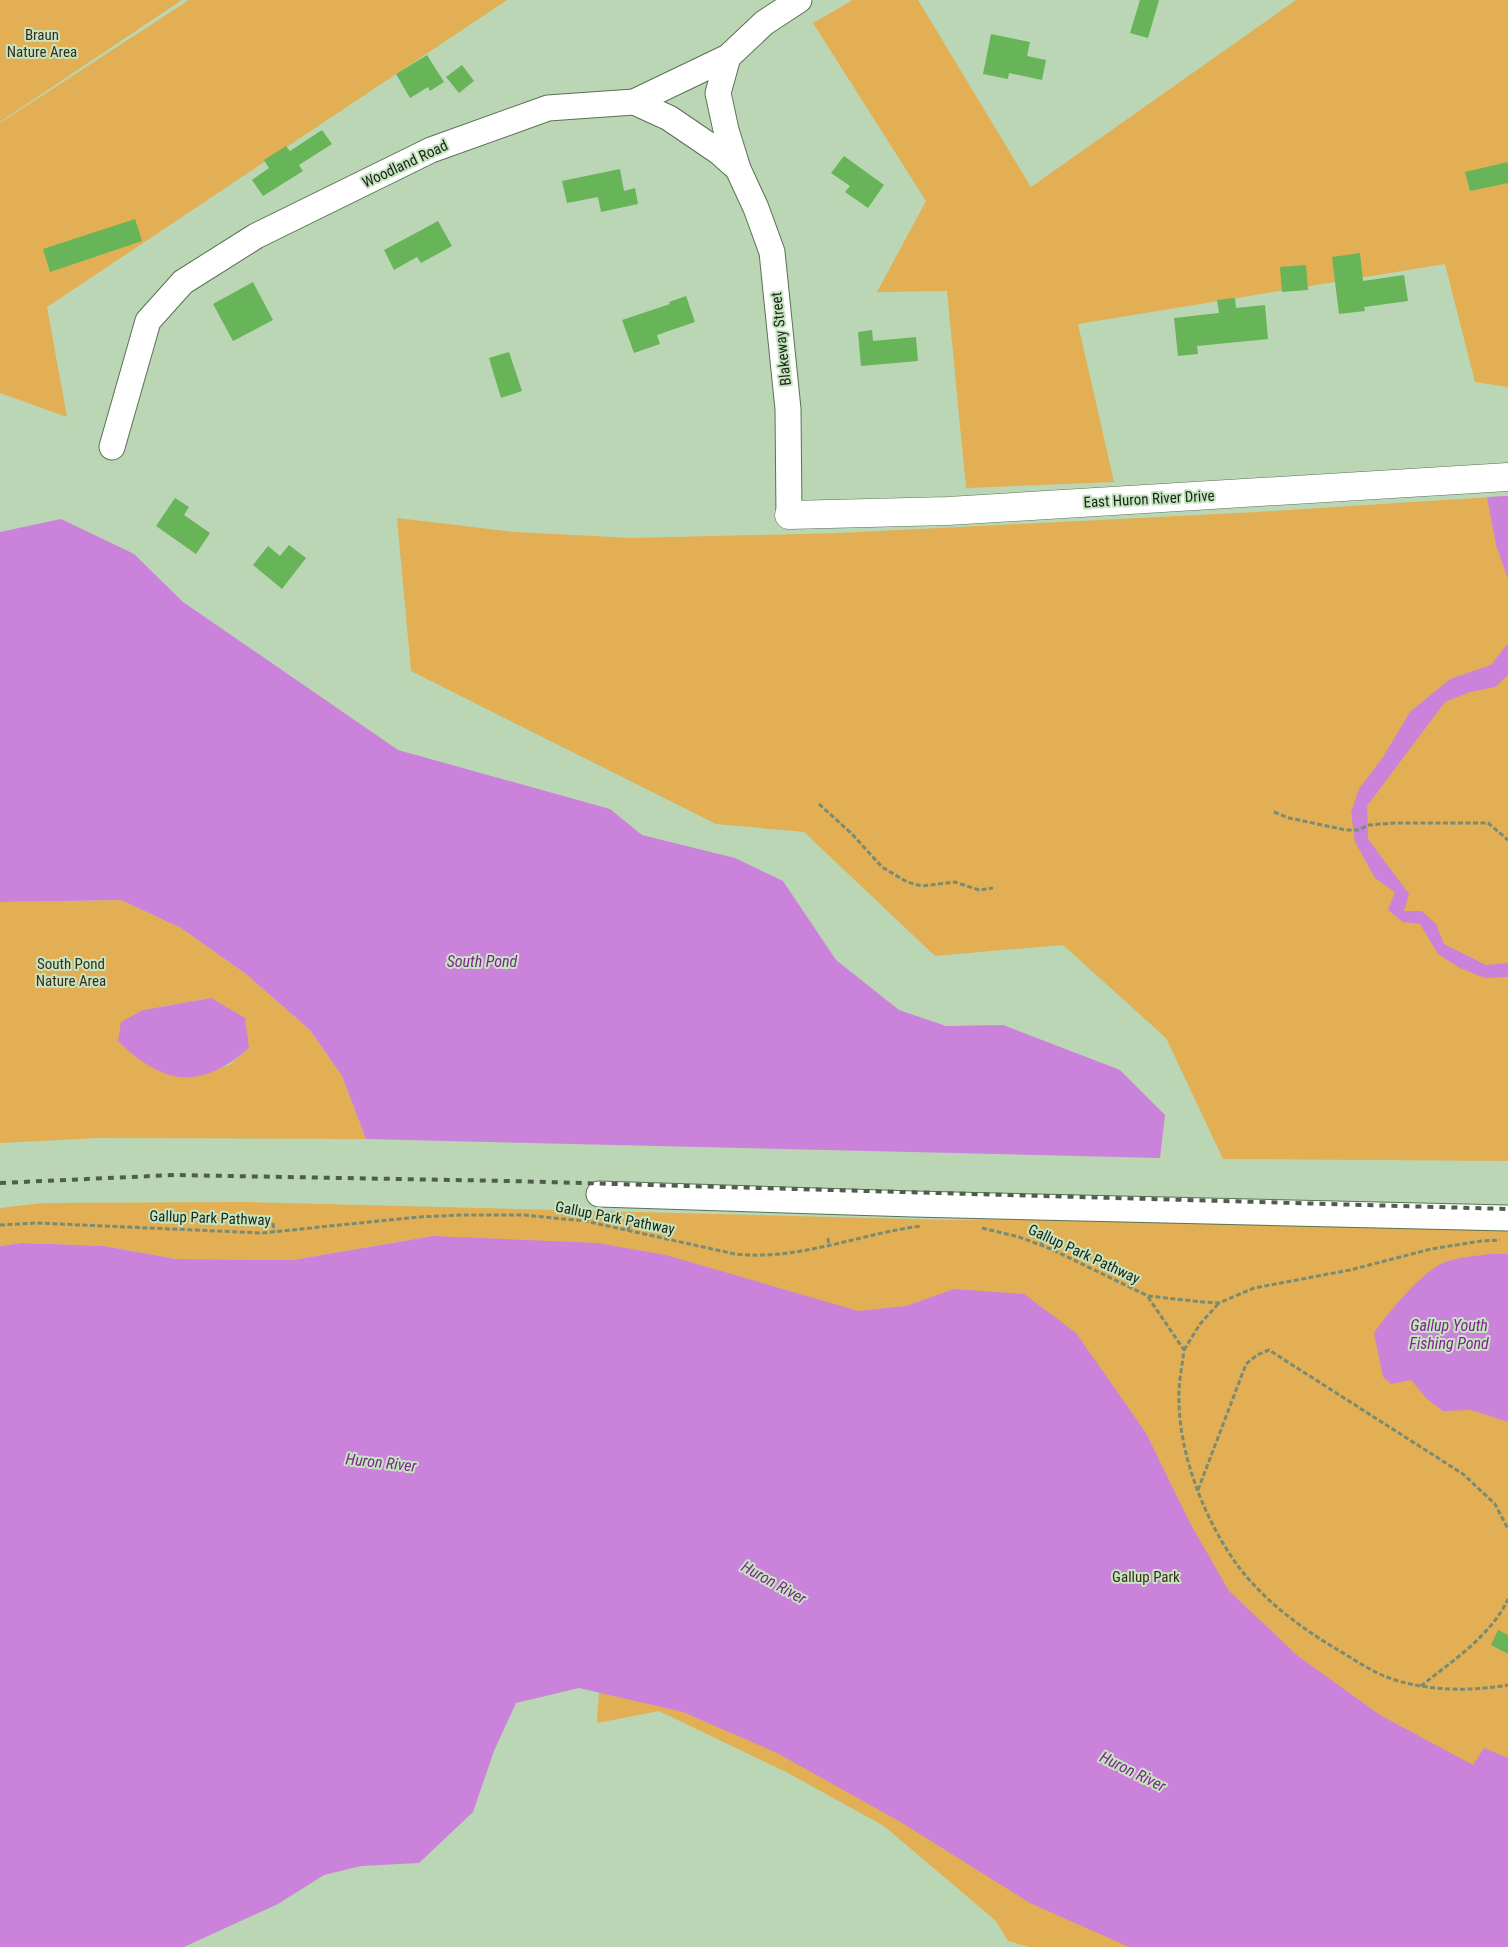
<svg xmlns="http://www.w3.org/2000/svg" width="1508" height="1947" viewBox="0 0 1508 1947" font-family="'Roboto Condensed',sans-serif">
	<rect width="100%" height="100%" fill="#bbd6b5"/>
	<g fill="#e2af54" fill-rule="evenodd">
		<path d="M0 0H182L0 122Z"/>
		<path d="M189 0H507L47 307 67 417 0 393V123Z"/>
		<path d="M853 0H918L1031 187 1296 0H1508V387L1475 382 1445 264 1078 324 1114 482 966 488 947 291 877 292 926 201 813 23Z"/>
		<path d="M1508 496V1161L1223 1159 1166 1038 1063 945 935 956 804 832 716 824 411 671 397 518 514 532 632 538 840 533 1257 512Z"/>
		<path d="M121 900 181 928 246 974 310 1030 342 1076 366 1139 98 1138 0 1143V902ZM211 998 249 1048 229 1065 200 1076 143 1010Z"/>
		<path d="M243 1202 948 1220 1141 1218 1508 1223V1947H1029L1008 1941 996 1921 884 1826 788 1773 659 1711 597 1723 599 1692 433 1236 293 1260 176 1259 104 1246 22 1243 0 1246V1208L42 1203Z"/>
	</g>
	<g fill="#cb82db">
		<path d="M1508 496V579L1496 545 1487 497Z"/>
		<path d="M61 519 134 554 183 602 398 750 610 809 642 835 735 858 783 881 836 960 899 1010 946 1026 1003 1025 1120 1070 1165 1115 1160 1158 366 1139 342 1076 310 1030 246 974 181 928 121 900 0 902V532Z"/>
		<path d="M1508 643V675L1495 687 1470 692 1445 702 1367 806 1368 839 1409 894 1404 911H1422L1436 924 1444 944 1486 965 1508 963V977L1485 978 1460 968 1438 954 1420 924 1403 922 1388 910 1395 892 1375 878 1355 842 1351 812 1359 789 1383 757 1410 712 1450 679 1491 665Z"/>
		<path d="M211 998 245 1018 249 1048C200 1091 163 1085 118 1041L121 1022 143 1010Z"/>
		<path d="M433 1236 597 1243 666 1255 858 1311 906 1306 954 1289 1024 1294 1076 1333 1146 1433 1190 1523 1229 1591 1298 1656 1380 1715 1473 1765 1484 1748 1508 1758V1947H1129L1030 1903 899 1821 777 1753 683 1712 579 1688 516 1703 494 1751 473 1812 419 1863 361 1866 324 1875 278 1904 184 1947H0V1246L22 1243 104 1246 176 1259 293 1260Z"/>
		<path d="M1490 1254H1508V1422L1471 1410 1443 1411 1427 1399 1411 1380 1391 1384 1383 1377 1374 1333C1388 1313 1425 1267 1448 1261 1461 1257 1476 1256 1490 1254Z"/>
	</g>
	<g fill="#68b458">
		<path d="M1140 0H1159L1148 38 1130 33Z"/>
		<path d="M991 34 1030 42 1027 56 1046 60 1042 80 1009 73 1008 79 983 74Z"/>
		<path d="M427 55 444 82 430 91 428 87 410 98 396 74Z"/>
		<path d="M462 65 474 81 459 93 446 77Z"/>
		<path d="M322 130 332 144 299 165 303 171 263 196 252 180 269 168 264 160 286 146 290 151Z"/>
		<path d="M844 156 884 185 868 208 845 192 850 186 831 173Z"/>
		<path d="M1508 162V183L1470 191 1465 172Z"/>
		<path d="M620 169 624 191 635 188 638 204 601 212 598 197 567 203 562 181Z"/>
		<path d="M135 219 142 241 50 272 43 249Z"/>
		<path d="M438 221 452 246 421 263 417 257 394 270 384 250Z"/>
		<path d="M1360 253 1363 281 1404 275 1408 301 1364 307 1365 311 1339 314 1332 257Z"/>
		<path d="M1306 265 1308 290 1282 292 1280 267Z"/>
		<path d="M253 282 273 320 233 341 213 304Z"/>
		<path d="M686 296 695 322 657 335 660 344 634 353 622 320 670 304 669 302Z"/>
		<path d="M1235 298 1236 308 1265 305 1268 339 1197 346 1198 354 1178 356 1174 318 1219 313 1217 300Z"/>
		<path d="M872 330 873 341 916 337 918 361 861 366 858 332Z"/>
		<path d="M509 352 522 391 501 398 489 358Z"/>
		<path d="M175 498 189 507 184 515 210 533 196 554 156 526Z"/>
		<path d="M289 545 306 558 282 589 253 565 268 546 280 556Z"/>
		<path d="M1498 1630 1508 1635V1654L1491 1645Z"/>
	</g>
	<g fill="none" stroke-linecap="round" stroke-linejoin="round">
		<g stroke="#597254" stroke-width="27">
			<g id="minor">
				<path d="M728 57 718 93 726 130 738 169"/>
				<path d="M634 102 669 118 719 152 738 169 756 208 772 252 788 409 789 515"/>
				<path d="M112 447 148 321 183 282 256 236 431 150 548 108 634 102 728 57 764 23 799 0"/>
				<path d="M599 1194 913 1204 1508 1218"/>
			</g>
		</g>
		<g stroke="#597254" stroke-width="29">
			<path id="major" d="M789 515 948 511 1508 477"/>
		</g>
		<g stroke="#788c74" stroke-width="3" stroke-dasharray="5 2.5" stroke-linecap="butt">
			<path d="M819 804 852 834 882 867 907 882 922 886 955 882 979 890 993 888"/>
			<path d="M1274 812 1289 818 1346 830H1358L1369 825 1395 823H1488L1508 840"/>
			<path d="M273 1223 274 1232"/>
			<path d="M0 1225 37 1223 262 1233 418 1217 461 1215H524L585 1221 735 1254C798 1261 859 1234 921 1226"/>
			<path d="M982 1228 1019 1237 1051 1249 1148 1296 1203 1302 1219 1303 1254 1288 1350 1270 1431 1249 1481 1241 1500 1240"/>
			<path d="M628 1231 630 1222"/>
			<path d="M828 1238 829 1246"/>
			<path d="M1041 1245 1044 1238"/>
			<path d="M1148 1297 1184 1350C1182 1367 1178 1385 1179 1403 1180 1463 1213 1542 1254 1585 1278 1611 1308 1632 1338 1650 1353 1659 1368 1669 1384 1676 1421 1691 1469 1692 1508 1685"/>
			<path d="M1184 1350 1200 1324 1219 1303"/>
			<path d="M1198 1490 1246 1364 1257 1355 1269 1350 1463 1474 1495 1504 1508 1529"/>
			<path d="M1421 1686C1452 1661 1491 1636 1508 1599"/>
		</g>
		<use href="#minor" stroke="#fff" stroke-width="25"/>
		<use href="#major" stroke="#fff" stroke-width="28"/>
		<path stroke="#4e5e4b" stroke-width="4" stroke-dasharray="6 6" stroke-linecap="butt" d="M0 1183 174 1175 509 1181 1508 1209"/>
	</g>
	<g text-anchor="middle" stroke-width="4" stroke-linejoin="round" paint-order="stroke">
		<g font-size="15" fill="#3a2e1b" stroke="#c7e4c1">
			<text x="42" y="40">Braun<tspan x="42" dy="17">Nature Area</tspan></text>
			<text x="71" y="969">South Pond<tspan x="71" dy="17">Nature Area</tspan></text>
			<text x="1146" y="1582">Gallup Park</text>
		</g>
		<g font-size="15" fill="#1a2418" stroke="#c7e4c1">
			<text transform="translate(405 164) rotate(-25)" y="5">Woodland Road</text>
			<text transform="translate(781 339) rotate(-96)" y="5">Blakeway Street</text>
			<text transform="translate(1149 499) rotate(-3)" y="5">East Huron River Drive</text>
			<text transform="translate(210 1218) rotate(2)" y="5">Gallup Park Pathway</text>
			<text transform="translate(615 1218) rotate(11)" y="5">Gallup Park Pathway</text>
			<text transform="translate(1084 1254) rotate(25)" y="5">Gallup Park Pathway</text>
		</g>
		<g font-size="16" font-style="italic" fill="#7d248f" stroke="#c7e4c1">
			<text x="482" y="967">South Pond</text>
			<text x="1449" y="1331">Gallup Youth<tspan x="1449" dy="18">Fishing Pond</tspan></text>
			<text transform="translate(381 1462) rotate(6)" y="6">Huron River</text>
			<text transform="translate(774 1582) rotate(29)" y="6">Huron River</text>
			<text transform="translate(1133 1771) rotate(26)" y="6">Huron River</text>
		</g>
	</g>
</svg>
